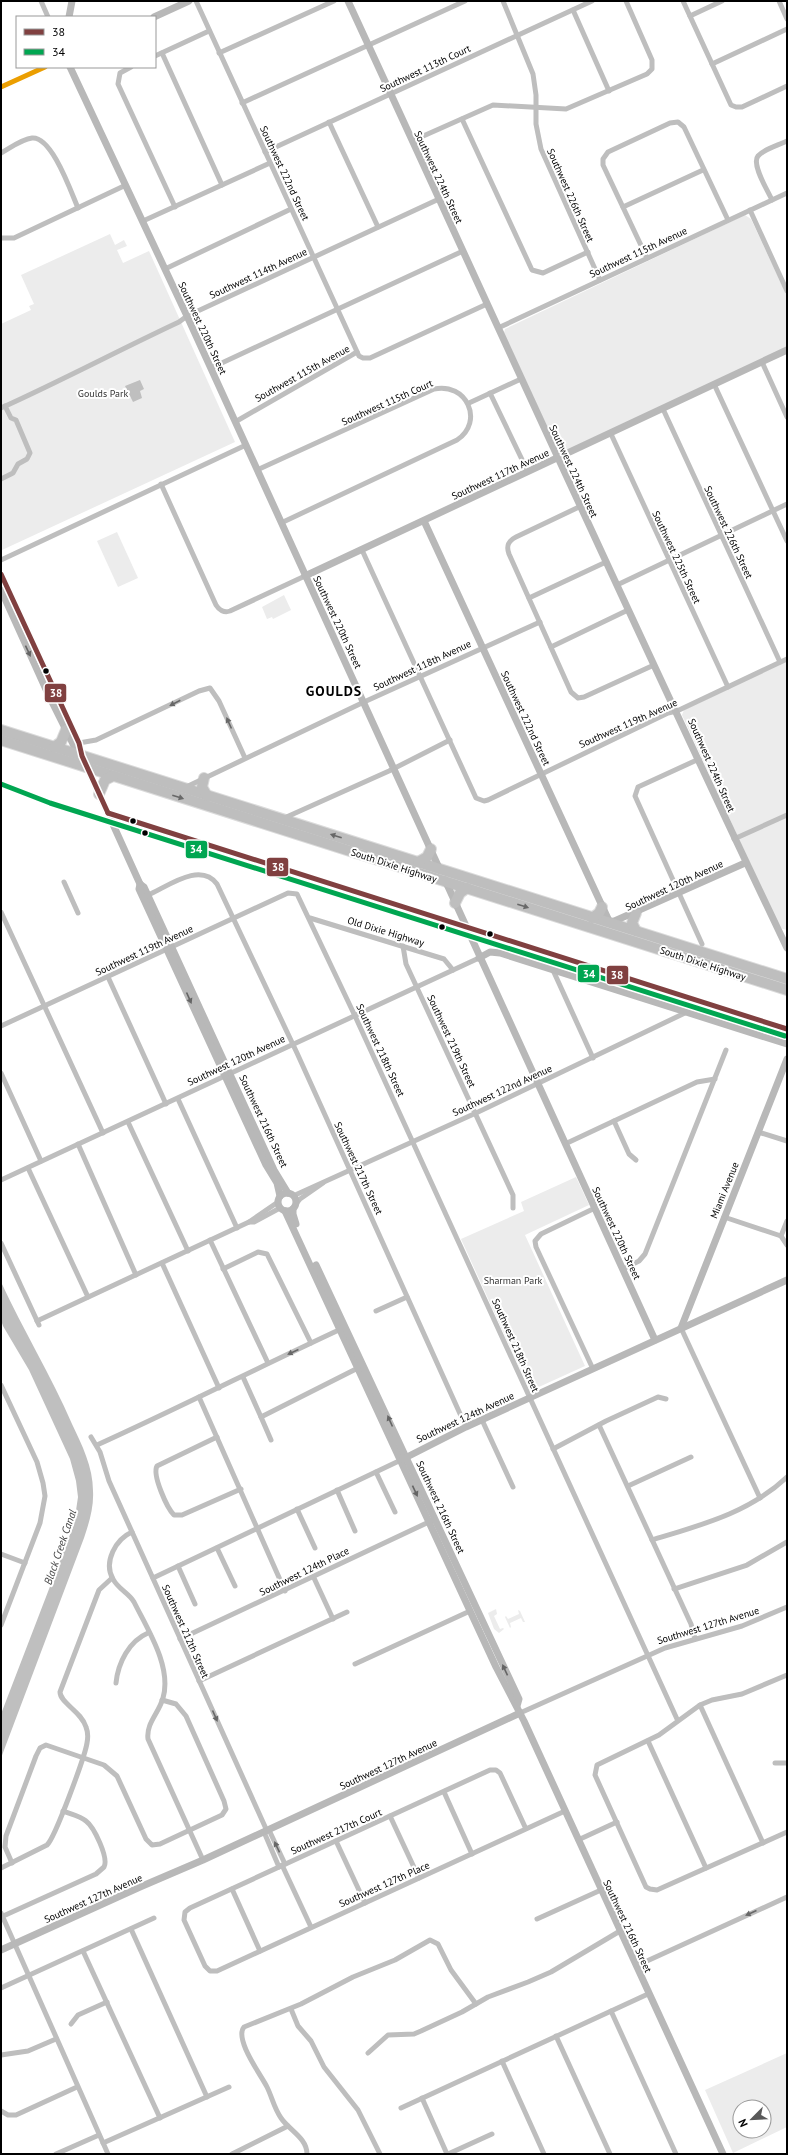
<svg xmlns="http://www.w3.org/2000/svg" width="788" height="2155" viewBox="0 0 788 2155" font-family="'PT Sans',sans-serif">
	<rect width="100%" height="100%" fill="#fff"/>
	<g fill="#ececec" fill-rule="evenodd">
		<path d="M745 215 751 219 787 296V348L565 451 561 450 556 446 504 333 505 329Z"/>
		<path d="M110 234 115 245 124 240 127 246 117 250 123 263 149 251 235 442 2 550 1 324 31 310 29 306 34 304 21 275Z"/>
		<path d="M117 532 138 578 118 587 97 541Z"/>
		<path d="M284 595 291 610 273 619 272 617 267 619 262 607Z"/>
		<path d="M787 661V930L780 928 682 715 684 710Z"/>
		<path d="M576 1177 589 1205 525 1235 585 1366 530 1391 461 1239 524 1211 521 1202Z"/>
		<path d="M496 1609 497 1614 494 1616 500 1629 503 1628 504 1629 499 1633 494 1629 488 1613Z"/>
		<path d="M518 1610 520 1611 525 1622H523L521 1618 510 1623 511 1627 510 1628 505 1617 506 1616 508 1619 519 1614Z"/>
		<path d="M787 2053V2127L733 2153 705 2090ZM740 2107H764V2131H740Z"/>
	</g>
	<g fill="#bfbfbf">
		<path d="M140 380 144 389 140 391 142 398 133 402 125 386Z"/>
		<path d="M1 1282C23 1330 51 1375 72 1424 82 1445 93 1467 93 1491 94 1507 89 1523 84 1538L1 1758V1714L74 1524 78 1497 76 1481 70 1459 29 1370 3 1326 1 1320Z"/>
	</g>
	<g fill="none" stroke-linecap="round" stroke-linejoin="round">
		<g stroke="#dbdbdb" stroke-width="12">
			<g id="highway">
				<path d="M1 730 787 979"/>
				<path d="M1 740 787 990"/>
				<path d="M54 747 61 742 66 730"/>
				<path d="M204 778 202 787 207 796"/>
				<path d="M99 794 105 780 113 776"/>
				<path d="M418 862 427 857 431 849"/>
				<path d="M455 903 460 893 467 888"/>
				<path d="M636 913 632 923 636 931"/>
				<path d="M592 918 599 913 602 907"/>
			</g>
		</g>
		<g stroke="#bebebe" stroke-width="5">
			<path d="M41 1 48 17"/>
			<path d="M196 1 359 356 363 358H370L487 304"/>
			<path d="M503 1 533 74 536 95V124L541 149 600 280"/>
			<path d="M683 1 731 105 736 107H742L787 86"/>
			<path d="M779 1 787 19"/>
			<path d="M573 10 609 91"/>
			<path d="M690 16 722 1"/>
			<path d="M162 53 222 185"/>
			<path d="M219 53 334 1"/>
			<path d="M155 56 209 31"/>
			<path d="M712 64 787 29"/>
			<path d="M131 67 120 73 118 84 175 207"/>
			<path d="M242 103 465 1"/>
			<path d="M462 119 532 270 543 273 588 252"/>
			<path d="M329 122 378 227"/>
			<path d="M412 141 493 105 566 109 647 74 652 69V60L626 1"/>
			<path d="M265 152 592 1"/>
			<path d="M1 153C10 148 22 139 32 138 52 136 71 192 78 208"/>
			<path d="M772 200C768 191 751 164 758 156 764 149 779 145 787 141"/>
			<path d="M623 207 703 170"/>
			<path d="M750 210 787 291"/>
			<path d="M143 221 270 163"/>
			<path d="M1 238H14L126 185"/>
			<path d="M647 258 603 165V159L608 152 670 123 678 122 684 127 728 220"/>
			<path d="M165 269 291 209"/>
			<path d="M498 328 787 193"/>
			<path d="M762 362 787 417"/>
			<path d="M211 368 463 251"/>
			<path d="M714 384 787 541"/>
			<path d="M490 393 528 472"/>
			<path d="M469 403 521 379"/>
			<path d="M1 408C61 381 119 350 179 322L187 316 439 199"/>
			<path d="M663 409 780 662"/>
			<path d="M235 422 357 352"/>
			<path d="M611 434 728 687"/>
			<path d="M257 470 434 389C466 382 485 421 457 440L281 523"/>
			<path d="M1 479 13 473 18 464 27 459 30 453 16 420 11 418 5 406"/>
			<path d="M161 484 216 605C219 610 224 613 230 611L305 576"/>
			<path d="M579 507 516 537C508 541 506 546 509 554L571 692 578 698 584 697 654 665"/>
			<path d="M362 550 476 798 484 801 488 800 668 713 677 711 787 659"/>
			<path d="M1 560 246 445"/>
			<path d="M617 585 787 504"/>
			<path d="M529 598 606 562"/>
			<path d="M551 647 628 610"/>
			<path d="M79 743 96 740 199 691 210 688 219 701 245 758"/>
			<path d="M699 759 638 787 635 796 702 944"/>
			<path d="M184 788 364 702 540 622"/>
			<path d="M282 819 389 771 450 740"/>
			<path d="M734 839 787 815"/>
			<path d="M64 882 78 913"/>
			<path d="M148 895C167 887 200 861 217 884L297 1053 466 1427"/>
			<path d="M1 912 103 1133"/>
			<path d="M310 918 444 959 453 970"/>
			<path d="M403 946 406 964 513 1195V1208"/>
			<path d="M552 968 593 1058"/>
			<path d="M108 977 166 1104"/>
			<path d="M1 1026 288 893 297 894 355 1016 677 1719"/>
			<path d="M1 1073 41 1161"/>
			<path d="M178 1099 237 1228"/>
			<path d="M614 1121 629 1154 636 1160"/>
			<path d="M128 1122 188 1251"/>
			<path d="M758 1132 787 1141"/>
			<path d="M78 1144 136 1275"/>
			<path d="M565 1144 697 1082 715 1079"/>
			<path d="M28 1168 88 1297"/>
			<path d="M1 1180 479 958"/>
			<path d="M293 1196 476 1113 687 1012"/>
			<path d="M296 1204 300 1199 323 1183"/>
			<path d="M724 1217 781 1236 787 1245"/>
			<path d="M249 1222 278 1202"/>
			<path d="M781 1236 787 1221"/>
			<path d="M210 1240 268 1363"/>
			<path d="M1 1243 39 1325"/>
			<path d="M162 1263 219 1388"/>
			<path d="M223 1269 258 1252 267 1254 311 1343"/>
			<path d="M623 1269 639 1261 645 1254 726 1050"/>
			<path d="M376 1311 407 1297"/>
			<path d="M37 1321 249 1222H254L280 1208"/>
			<path d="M681 1328 760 1498"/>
			<path d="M593 1369 536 1247 535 1241 541 1234 595 1208"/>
			<path d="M243 1377 261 1417 358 1368"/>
			<path d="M1 1385 37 1462 43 1483 45 1496 40 1523 1 1625"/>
			<path d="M199 1397 285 1591"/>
			<path d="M261 1417 271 1440"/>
			<path d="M482 1420 513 1487"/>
			<path d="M599 1425 691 1624 695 1639"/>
			<path d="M91 1437 100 1452 109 1481 267 1831"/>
			<path d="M217 1437 157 1466C152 1475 167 1508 174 1515H182L241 1489"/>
			<path d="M97 1445C179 1408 259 1367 341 1329"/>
			<path d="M553 1449 606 1421 658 1397 666 1399"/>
			<path d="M376 1472 395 1512"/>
			<path d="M628 1486 691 1457"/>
			<path d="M337 1490 355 1531"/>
			<path d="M297 1509 315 1548"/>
			<path d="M132 1532C116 1539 103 1562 113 1579 118 1589 129 1593 134 1602 148 1630 172 1667 163 1698 159 1713 146 1723 148 1739L203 1860"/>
			<path d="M652 1540C701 1525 749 1513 787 1477"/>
			<path d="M217 1548 235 1586"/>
			<path d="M1 1554 25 1563"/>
			<path d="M178 1566 195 1604"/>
			<path d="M153 1578 401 1460"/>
			<path d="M314 1578 333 1619"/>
			<path d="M674 1589 747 1565 787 1542"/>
			<path d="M180 1639 431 1521"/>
			<path d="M355 1664 470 1611"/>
			<path d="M787 1675 742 1694 712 1700 700 1705 659 1735 597 1765 595 1775 646 1887 650 1889 657 1890 787 1832"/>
			<path d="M199 1681 347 1612"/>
			<path d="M116 1683C118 1663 129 1641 148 1633"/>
			<path d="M700 1705 763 1843"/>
			<path d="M520 1713 665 1648 742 1626 787 1607"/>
			<path d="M648 1741 706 1868"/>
			<path d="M775 1763H787"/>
			<path d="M444 1792 472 1854"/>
			<path d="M390 1816 419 1878"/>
			<path d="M526 1829 500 1773 496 1770H490L190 1908 185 1912 184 1920 205 1966 210 1971H217L565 1811"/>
			<path d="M269 1830 285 1864"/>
			<path d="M264 1832 279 1867"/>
			<path d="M578 1840 617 1822"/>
			<path d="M336 1841 365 1903"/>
			<path d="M12 1863 5 1847 6 1836 36 1756 40 1748 46 1745 104 1765 117 1776 146 1839 152 1845 160 1844 222 1815 226 1809 224 1801 186 1716 176 1704 162 1700"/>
			<path d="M282 1865 311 1927"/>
			<path d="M1 1868 47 1845C55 1838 85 1756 87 1743 88 1738 88 1732 86 1727 81 1711 60 1703 60 1692L99 1590 112 1578"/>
			<path d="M232 1889 260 1951"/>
			<path d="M1 1913 108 2154"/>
			<path d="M1 1917 96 1874 104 1867C109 1858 94 1827 86 1821 80 1816 70 1814 63 1811"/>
			<path d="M537 1919 601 1890"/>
			<path d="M131 1929 207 2097"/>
			<path d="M83 1951 160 2118"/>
			<path d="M636 1966 787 1897"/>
			<path d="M1 1988 154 1918"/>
			<path d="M291 2009 298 2026 311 2041 324 2067 358 2110 380 2154"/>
			<path d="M611 2011 676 2154"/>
			<path d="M71 2024 78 2015 107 2002"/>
			<path d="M556 2036 610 2154"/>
			<path d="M368 2053 388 2035 414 2034 421 2031 462 2012 488 1997 528 1982 551 1972 620 1931"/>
			<path d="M1 2055 28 2051 56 2039"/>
			<path d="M502 2061 544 2154"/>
			<path d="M422 2098 447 2154"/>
			<path d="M401 2108 648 1994"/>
			<path d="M1 2111 8 2115H16L77 2087"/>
			<path d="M103 2143 229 2087"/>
			<path d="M56 2154 99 2135"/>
			<path d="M232 2154 288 2126"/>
			<path d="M307 2154C307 2138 289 2130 281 2118 274 2108 272 2097 267 2087 261 2075 234 2039 244 2027L301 2004 353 1977 395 1960 430 1940 438 1944 451 1970 476 2004"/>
			<path d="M448 2154 492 2134"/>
		</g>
		<g stroke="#b8b8b8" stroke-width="7">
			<path d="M348 1C494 317 637 634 787 948"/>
			<path d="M69 17 72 1"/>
			<path d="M154 17 189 1"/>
			<path d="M70 67 187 316 440 870"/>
			<path d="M1 87 45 67"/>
			<path d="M424 521 610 923 745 863"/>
			<path d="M1 574 79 743 82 756 140 884 144 887 274 1170 288 1193"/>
			<path d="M305 576 787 350"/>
			<path d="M1 590 49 696 76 750 80 754"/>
			<path d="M445 880 655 1340"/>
			<path d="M140 884 139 889 266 1165 277 1183 280 1196"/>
			<path d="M479 958 490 952 500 953 787 1044"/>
			<circle cx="287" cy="1202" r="9"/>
			<path d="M293 1209V1214L296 1224"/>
			<path d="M285 1211 496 1667 524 1721 723 2154"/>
			<path d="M316 1265 519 1699 517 1706"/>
			<path d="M681 1328 787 1059"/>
			<path d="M403 1459 466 1427 787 1280"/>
			<path d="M1 1950 140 1887 203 1860 520 1713"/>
		</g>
		<use href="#highway" stroke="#bebebe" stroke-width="10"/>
		<g stroke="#fff" stroke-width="8">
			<g id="bus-1">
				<path d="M1 574 79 743 82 756 108 813"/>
				<path d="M108 813 787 1029"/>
			</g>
		</g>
		<g stroke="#fff" stroke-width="8">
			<path id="bus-2" d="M1 784 50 803 785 1036"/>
		</g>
		<g stroke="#fff" stroke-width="8">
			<path id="bus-3" d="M1 87 45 67"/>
		</g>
		<use href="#bus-1" stroke="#804040" stroke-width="5"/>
		<use href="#bus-2" stroke="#00a651" stroke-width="5"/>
		<use href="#bus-3" stroke="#eb9e00" stroke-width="5"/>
	</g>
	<defs><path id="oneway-solid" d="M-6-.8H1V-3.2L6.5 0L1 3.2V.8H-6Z"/></defs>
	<g fill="#656565">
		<use href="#oneway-solid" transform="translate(28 651) rotate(65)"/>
		<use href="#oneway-solid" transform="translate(189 998) rotate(66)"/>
		<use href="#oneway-solid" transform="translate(390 1421) rotate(-114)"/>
		<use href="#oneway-solid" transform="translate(415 1491) rotate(65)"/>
		<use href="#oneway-solid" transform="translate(505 1670) rotate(-115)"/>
	</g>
	<g fill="#686868">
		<use href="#oneway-solid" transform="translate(175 703) rotate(153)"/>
		<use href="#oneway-solid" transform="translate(229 723) rotate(-114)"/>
		<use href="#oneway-solid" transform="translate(178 797) rotate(18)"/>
		<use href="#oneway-solid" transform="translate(336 836) rotate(-162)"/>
		<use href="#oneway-solid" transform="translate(523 906) rotate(18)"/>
		<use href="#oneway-solid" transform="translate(293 1352) rotate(155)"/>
		<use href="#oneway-solid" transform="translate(215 1716) rotate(66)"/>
		<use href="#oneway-solid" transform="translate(277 1847) rotate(-115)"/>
		<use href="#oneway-solid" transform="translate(751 1913) rotate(156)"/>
	</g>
	<g fill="#000" stroke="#fff" stroke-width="1.5">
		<circle cx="46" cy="671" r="3.5"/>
		<circle cx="133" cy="821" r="3.5"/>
		<circle cx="145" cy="833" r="3.5"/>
		<circle cx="442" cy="927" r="3.5"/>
		<circle cx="490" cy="934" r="3.5"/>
	</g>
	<g text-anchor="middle" stroke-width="4" stroke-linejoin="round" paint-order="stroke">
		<g font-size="10" fill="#000" stroke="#fff">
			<text transform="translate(425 68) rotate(-25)" y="4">Southwest 113th Court</text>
			<text transform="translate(285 173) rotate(65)" y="4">Southwest 222nd Street</text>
			<text transform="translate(439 177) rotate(65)" y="4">Southwest 224th Street</text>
			<text transform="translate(571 195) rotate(66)" y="4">Southwest 226th Street</text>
			<text transform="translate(638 252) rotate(-25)" y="4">Southwest 115th Avenue</text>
			<text transform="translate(258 273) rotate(-25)" y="4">Southwest 114th Avenue</text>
			<text transform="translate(203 328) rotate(65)" y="4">Southwest 220th Street</text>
			<text transform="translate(302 373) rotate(-29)" y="4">Southwest 115th Avenue</text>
			<text transform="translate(387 402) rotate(-24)" y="4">Southwest 115th Court</text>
			<text transform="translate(574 471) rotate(65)" y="4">Southwest 224th Street</text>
			<text transform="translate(500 474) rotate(-25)" y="4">Southwest 117th Avenue</text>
			<text transform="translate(729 532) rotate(65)" y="4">Southwest 226th Street</text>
			<text transform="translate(677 557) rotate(65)" y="4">Southwest 225th Street</text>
			<text transform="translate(338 622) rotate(65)" y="4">Southwest 220th Street</text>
			<text transform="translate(422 665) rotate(-25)" y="4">Southwest 118th Avenue</text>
			<text transform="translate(526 718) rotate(65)" y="4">Southwest 222nd Street</text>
			<text transform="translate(628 723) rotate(-24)" y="4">Southwest 119th Avenue</text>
			<text transform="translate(712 765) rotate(66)" y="4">Southwest 224th Street</text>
			<text transform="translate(394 865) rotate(18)" y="4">South Dixie Highway</text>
			<text transform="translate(674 885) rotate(-25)" y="4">Southwest 120th Avenue</text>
			<text transform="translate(386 931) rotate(17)" y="4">Old Dixie Highway</text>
			<text transform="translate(144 950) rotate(-25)" y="4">Southwest 119th Avenue</text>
			<text transform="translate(703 963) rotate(18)" y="4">South Dixie Highway</text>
			<text transform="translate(452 1041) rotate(65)" y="4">Southwest 219th Street</text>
			<text transform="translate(381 1050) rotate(65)" y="4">Southwest 218th Street</text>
			<text transform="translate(236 1060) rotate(-25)" y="4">Southwest 120th Avenue</text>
			<text transform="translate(502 1090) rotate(-25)" y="4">Southwest 122nd Avenue</text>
			<text transform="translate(264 1121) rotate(65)" y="4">Southwest 216th Street</text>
			<text transform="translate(359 1168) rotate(65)" y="4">Southwest 217th Street</text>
			<text transform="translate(724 1190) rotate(-68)" y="4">Miami Avenue</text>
			<text transform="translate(617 1233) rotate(65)" y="4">Southwest 220th Street</text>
			<text transform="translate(516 1345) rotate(66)" y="4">Southwest 218th Street</text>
			<text transform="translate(465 1417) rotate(-25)" y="4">Southwest 124th Avenue</text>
			<text transform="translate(441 1507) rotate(65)" y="4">Southwest 216th Street</text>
			<text transform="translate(304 1571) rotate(-26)" y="4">Southwest 124th Place</text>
			<text transform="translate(708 1625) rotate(-17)" y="4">Southwest 127th Avenue</text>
			<text transform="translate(186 1631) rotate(66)" y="4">Southwest 212th Street</text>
			<text transform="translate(388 1764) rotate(-25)" y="4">Southwest 127th Avenue</text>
			<text transform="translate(336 1831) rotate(-24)" y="4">Southwest 217th Court</text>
			<text transform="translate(384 1884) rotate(-24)" y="4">Southwest 127th Place</text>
			<text transform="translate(93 1898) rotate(-24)" y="4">Southwest 127th Avenue</text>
			<text transform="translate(628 1926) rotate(65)" y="4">Southwest 216th Street</text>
		</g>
		<g font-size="10" fill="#333" stroke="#fff">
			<text x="103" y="397">Goulds Park</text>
			<text x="513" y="1284">Sharman Park</text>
		</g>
		<g font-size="11" font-style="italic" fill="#444" stroke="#fff">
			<text transform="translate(60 1547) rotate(-71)" y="4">Black Creek Canal</text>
		</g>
		<g font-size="14" font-weight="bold" letter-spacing="1" fill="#000" stroke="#fff">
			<text x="334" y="696">GOULDS</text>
		</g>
	</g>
	<g stroke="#fff" stroke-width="1.5">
		<rect x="44" y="683" width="23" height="20" rx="4" fill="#804040"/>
		<rect x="185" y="840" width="23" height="19" rx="4" fill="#00a651"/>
		<rect x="266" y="857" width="23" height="20" rx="4" fill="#804040"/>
		<rect x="577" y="964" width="23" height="19" rx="4" fill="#00a651"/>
		<rect x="606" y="965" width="23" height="20" rx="4" fill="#804040"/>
	</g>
	<g font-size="11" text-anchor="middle" font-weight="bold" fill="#fff">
		<text x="56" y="697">38</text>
		<text x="196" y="853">34</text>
		<text x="278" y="871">38</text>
		<text x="589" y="978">34</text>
		<text x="617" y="979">38</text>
	</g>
	<rect width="788" height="2155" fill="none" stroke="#000000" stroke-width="4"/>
	<rect x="16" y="16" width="140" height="52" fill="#ffffff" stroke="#999999"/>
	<rect x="24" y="29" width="20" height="6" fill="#804040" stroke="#999999"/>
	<text x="52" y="36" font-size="12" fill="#000000">38</text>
	<rect x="24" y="49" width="20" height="6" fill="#00a651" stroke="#999999"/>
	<text x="52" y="56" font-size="12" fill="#000000">34</text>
	<g transform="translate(752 2119) rotate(246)"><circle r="19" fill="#ffffff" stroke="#999999"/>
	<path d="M0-3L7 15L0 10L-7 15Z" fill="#595959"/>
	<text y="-6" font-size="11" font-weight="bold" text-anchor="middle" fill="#000000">N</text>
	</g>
</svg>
